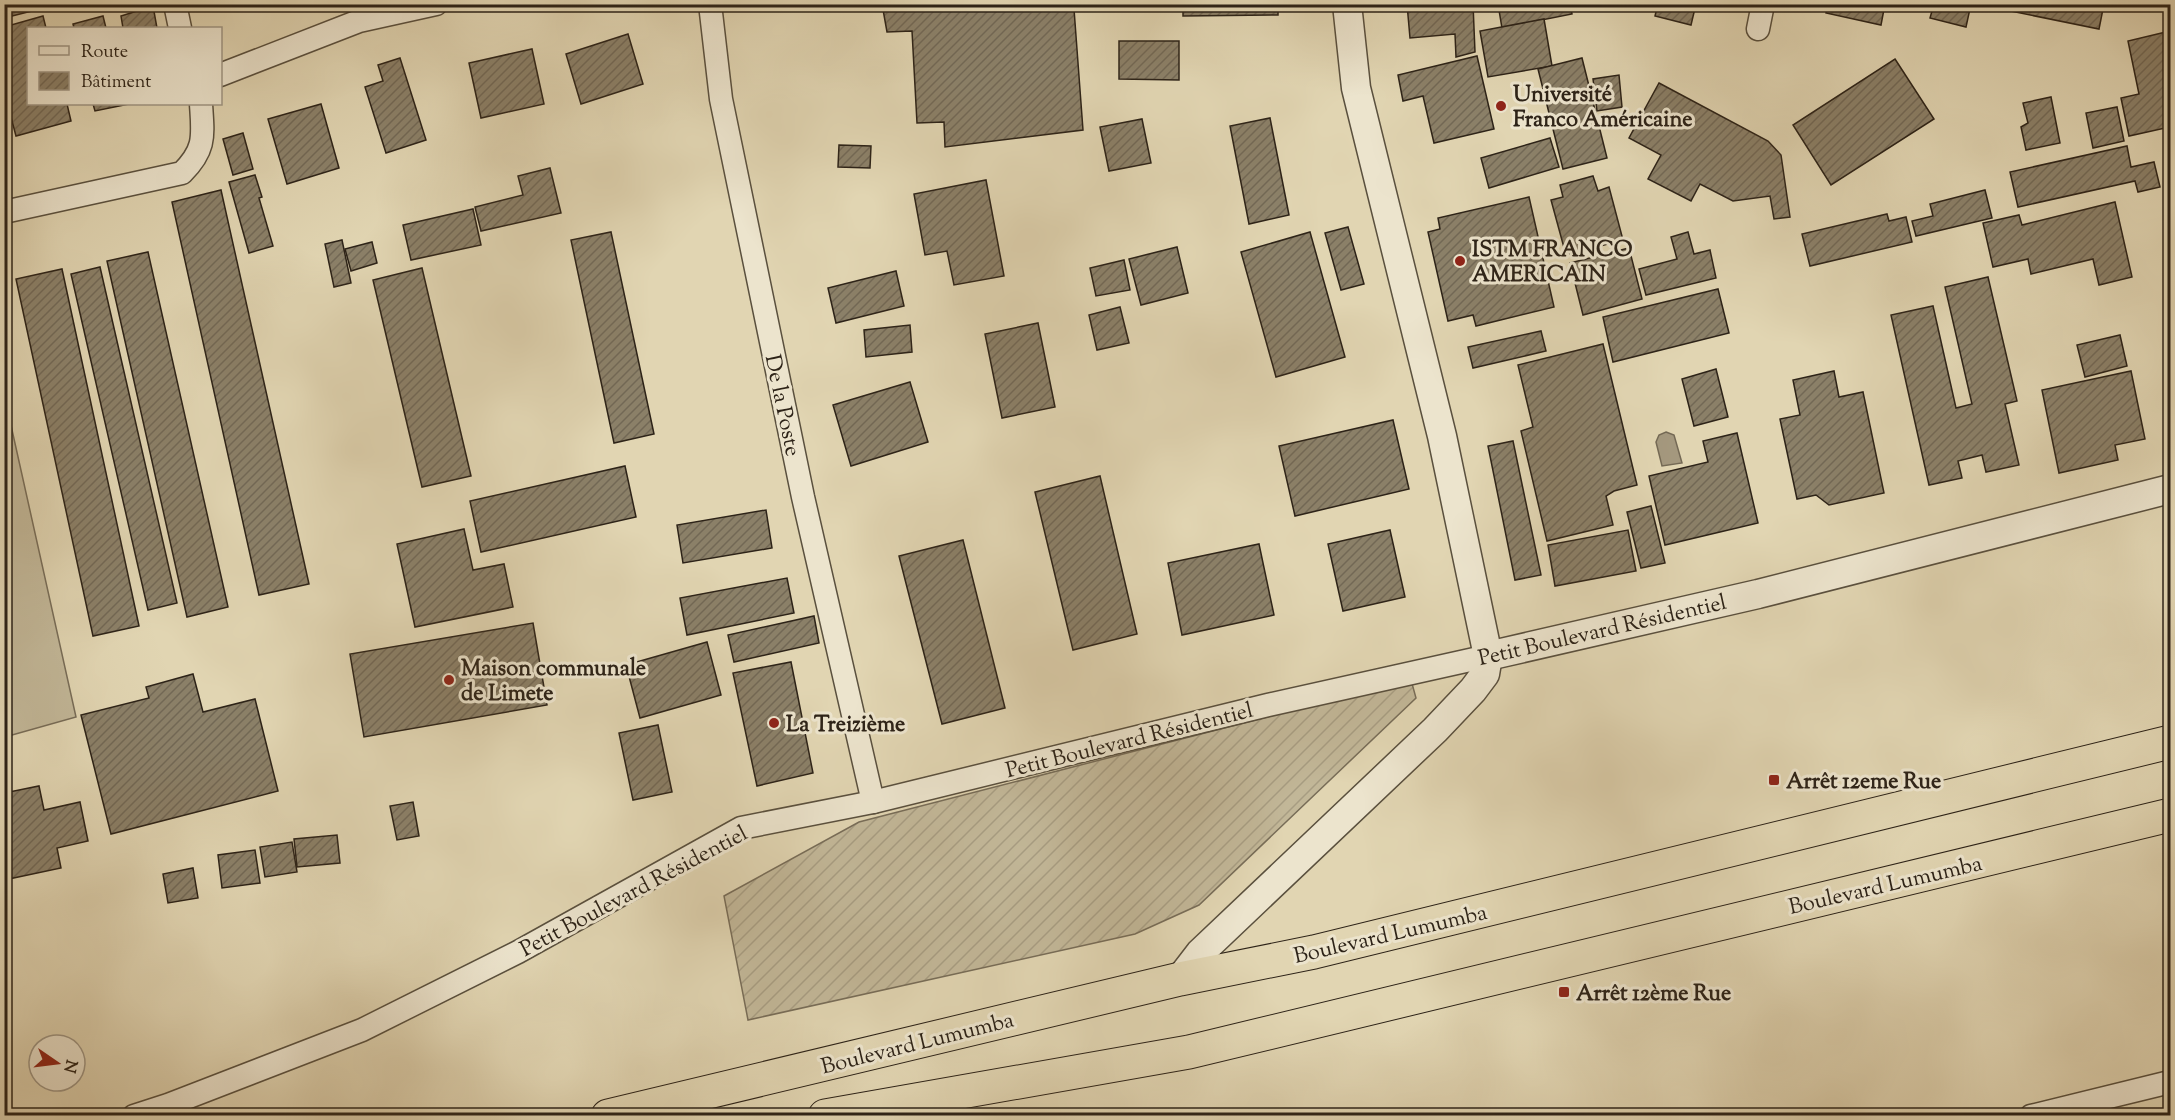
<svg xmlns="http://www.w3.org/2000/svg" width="2175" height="1120" viewBox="0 0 2175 1120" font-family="'Sorts Mill Goudy',serif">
	<defs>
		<pattern id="garden-furrows" width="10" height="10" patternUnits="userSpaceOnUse" patternTransform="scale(1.5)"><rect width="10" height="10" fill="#c2b798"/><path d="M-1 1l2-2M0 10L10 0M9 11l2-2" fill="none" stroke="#a79d82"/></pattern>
		<pattern id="building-hatch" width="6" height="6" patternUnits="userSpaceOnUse" patternTransform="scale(1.5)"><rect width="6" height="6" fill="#8b8068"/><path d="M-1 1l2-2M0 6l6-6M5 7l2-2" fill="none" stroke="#726855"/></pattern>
	</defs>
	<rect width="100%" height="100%" fill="#e1d5b2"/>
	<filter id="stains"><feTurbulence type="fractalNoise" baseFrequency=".00333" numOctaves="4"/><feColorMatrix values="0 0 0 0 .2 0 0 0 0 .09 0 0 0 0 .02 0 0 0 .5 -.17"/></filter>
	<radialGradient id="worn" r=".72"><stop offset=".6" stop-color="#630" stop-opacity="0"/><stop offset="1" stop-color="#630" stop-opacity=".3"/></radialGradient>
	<path fill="url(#garden-furrows)" stroke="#786d58" stroke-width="1.5" d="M1411 680 1416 698 1199 905 1135 934 748 1020 724 896 859 822Z"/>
	<path fill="#c2b798" stroke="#786d58" stroke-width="1.5" d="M4 394 76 717 5 737H4Z"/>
	<path fill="#a4987e" stroke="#746955" stroke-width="1.5" d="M1666 432 1674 435 1682 463 1662 466 1656 442 1659 435Z"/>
	<g fill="url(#building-hatch)" stroke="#2d2318" stroke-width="1.5">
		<path d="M4 4H48V7L4 18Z"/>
		<path d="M882 4H972L1074 9 1083 130 945 147 944 122 917 123 912 31 887 32Z"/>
		<path d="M1183 4H1278V15L1183 16Z"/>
		<path d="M1407 4H1473L1475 52 1456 57 1455 34 1410 38Z"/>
		<path d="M1527 4H1570L1572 14 1502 28 1499 10Z"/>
		<path d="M1658 4H1696L1691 25 1655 16Z"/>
		<path d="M1828 4H1885L1881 25 1826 13Z"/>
		<path d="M1934 4H1971L1966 27 1930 18Z"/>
		<path d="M1987 4H2104L2099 29 1986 6Z"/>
		<path d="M153 6 157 28H123L121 16Z"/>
		<path d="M43 16 46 28H28V104H67L71 121 16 136 4 91V27Z"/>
		<path d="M103 16 106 28H74L73 24Z"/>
		<path d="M1544 19 1552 66 1488 77 1480 31Z"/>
		<path d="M2170 31V127L2129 136 2121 98 2139 94 2128 41Z"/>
		<path d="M628 34 643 84 581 104 566 54Z"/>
		<path d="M1119 41H1179V80L1119 79Z"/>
		<path d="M532 49 544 104 481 118 469 63Z"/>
		<path d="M1477 56 1494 129 1434 143 1423 96 1403 101 1398 75Z"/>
		<path d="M400 58 426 140 386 153 365 87 383 81 378 65Z"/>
		<path d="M1582 58 1607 158 1563 169 1538 69Z"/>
		<path d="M1895 59 1934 119 1831 185 1793 125Z"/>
		<path d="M1619 75 1622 107 1597 111 1593 79Z"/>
		<path d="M1659 83 1768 141 1781 155 1790 217 1774 219 1770 196 1733 201 1700 184 1691 201 1648 179 1661 155 1629 138Z"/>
		<path d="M2051 97 2060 143 2026 150 2021 127 2028 123 2023 103Z"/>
		<path d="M93 104H129L95 111Z"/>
		<path d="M321 104 339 168 287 184 268 119Z"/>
		<path d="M2117 107 2124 141 2093 148 2086 113Z"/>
		<path d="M1270 118 1289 215 1249 224 1230 126Z"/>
		<path d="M1142 119 1151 163 1109 171 1100 127Z"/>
		<path d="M243 133 253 169 233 175 223 139Z"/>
		<path d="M1550 138 1559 167 1489 188 1481 158Z"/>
		<path d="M4 144 9 161 4 162Z"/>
		<path d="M839 145 871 146 870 168 838 167Z"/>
		<path d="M2127 146 2131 167 2154 162 2160 187 2138 192 2135 181 2018 207 2010 172Z"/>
		<path d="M550 168 561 213 481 231 475 207 523 195 518 176Z"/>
		<path d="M255 175 262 197 259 198 273 246 249 253 229 182Z"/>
		<path d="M1593 176 1598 191 1609 187 1623 240 1566 255 1551 200 1563 197 1560 185Z"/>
		<path d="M986 180 1004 276 954 285 947 251 925 255 914 194Z"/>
		<path d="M221 190 309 584 259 595 172 202Z"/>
		<path d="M1985 190 1992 218 1916 236 1912 221 1933 216 1930 204Z"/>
		<path d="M1529 197 1554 307 1476 326 1473 315 1448 321 1428 232 1440 229 1438 218Z"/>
		<path d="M2115 202 2132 277 2099 285 2093 259 2031 274 2028 259 1993 267 1983 223 2019 215 2022 225Z"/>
		<path d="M473 209 481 245 411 260 403 225Z"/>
		<path d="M1887 214 1889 221 1906 217 1912 242 1810 266 1802 234Z"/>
		<path d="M1348 227 1364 284 1341 290 1325 233Z"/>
		<path d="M611 232 654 434 614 443 571 240Z"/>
		<path d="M1310 232 1345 357 1276 377 1241 252Z"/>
		<path d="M1688 232 1694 254 1710 250 1716 278 1646 295 1639 269 1677 259 1671 237Z"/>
		<path d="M342 240 351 283 334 287 325 244Z"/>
		<path d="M372 242 377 263 351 271 345 249Z"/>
		<path d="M1177 247 1188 293 1141 305 1129 259Z"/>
		<path d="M1629 248 1642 299 1583 315 1570 263Z"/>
		<path d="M148 252 228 607 187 617 107 261Z"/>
		<path d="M1124 260 1130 290 1096 296 1090 268Z"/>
		<path d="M100 267 177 603 148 610 71 274Z"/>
		<path d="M422 268 471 476 422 487 373 280Z"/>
		<path d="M62 269 139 626 93 636 16 279Z"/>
		<path d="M896 271 904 306 836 323 828 288Z"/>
		<path d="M1988 277 2017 401 2005 404 2019 465 1986 472 1982 455 1958 461 1962 478 1929 485 1891 315 1933 306 1956 408 1972 404 1945 287Z"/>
		<path d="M1718 289 1729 333 1613 362 1603 317Z"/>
		<path d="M1120 307 1129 343 1097 350 1089 315Z"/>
		<path d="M1038 323 1055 407 1002 418 985 334Z"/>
		<path d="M910 325 912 352 866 357 864 330Z"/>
		<path d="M1541 331 1546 351 1473 368 1468 347Z"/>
		<path d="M2120 335 2127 366 2085 377 2077 345Z"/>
		<path d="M1603 344 1637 485 1614 491 1606 496 1613 525 1547 541 1521 431 1533 427 1518 365Z"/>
		<path d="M1716 369 1728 417 1694 426 1682 379Z"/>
		<path d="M1834 371 1839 397 1863 392 1884 493 1829 505 1816 495 1797 499 1780 419 1800 415 1793 380Z"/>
		<path d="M2131 371 2145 439 2115 445 2118 460 2059 473 2042 390Z"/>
		<path d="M910 382 928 442 851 466 833 405Z"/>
		<path d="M1393 420 1409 489 1295 516 1279 446Z"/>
		<path d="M1737 433 1758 523 1665 545 1649 476 1708 462 1703 441Z"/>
		<path d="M1513 441 1541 575 1515 580 1488 446Z"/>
		<path d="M625 466 636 517 481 552 470 501Z"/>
		<path d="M1100 476 1137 634 1073 650 1035 492Z"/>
		<path d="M1651 506 1665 563 1641 568 1627 512Z"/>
		<path d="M766 510 772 548 683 563 677 525Z"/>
		<path d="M464 529 473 570 504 564 513 607 415 627 397 544Z"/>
		<path d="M1390 530 1405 597 1343 611 1328 544Z"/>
		<path d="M1628 530 1636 571 1555 586 1548 545Z"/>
		<path d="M963 540 1005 708 942 724 899 556Z"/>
		<path d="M1259 544 1274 615 1182 635 1168 563Z"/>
		<path d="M787 578 794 613 687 635 680 598Z"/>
		<path d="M814 616 819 643 734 662 728 635Z"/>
		<path d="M533 623 547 705 364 737 350 654Z"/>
		<path d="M707 642 721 695 640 718 626 665Z"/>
		<path d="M791 662 813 773 757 786 733 673Z"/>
		<path d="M193 674 203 712 255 699 278 791 111 834 81 715 149 698 146 687Z"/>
		<path d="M658 725 672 792 633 800 619 733Z"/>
		<path d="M39 786 44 810 80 802 88 841 57 848 61 868 4 880V793Z"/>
		<path d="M413 802 419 836 397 840 390 806Z"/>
		<path d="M337 835 340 863 297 867 294 839Z"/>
		<path d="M292 842 297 872 265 877 260 847Z"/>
		<path d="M255 850 260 883 222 888 218 855Z"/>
		<path d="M193 868 198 898 168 903 163 874Z"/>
	</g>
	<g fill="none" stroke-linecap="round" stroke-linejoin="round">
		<g stroke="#5a503e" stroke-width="25">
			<g id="minor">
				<path d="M175 4 180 28"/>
				<path d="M710 4 721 99 803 497 873 802"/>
				<path d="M1758 29 1763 4"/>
				<path d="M220 75 359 21 436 4"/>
				<path d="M4 212 182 173C206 149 203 136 201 104"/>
				<path d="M134 1116 168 1105 362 1030 518 952 741 828 873 802 1268 705 1488 656"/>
				<path d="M2031 1116 2170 1082"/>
			</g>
		</g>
		<g stroke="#5a503e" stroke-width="31">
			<g id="tertiary">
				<path d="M1488 656 1758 594 2170 489"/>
				<path d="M1180 979 1200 953 1435 730 1473 690 1485 674 1488 656 1442 436 1356 88 1347 4"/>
			</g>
		</g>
		<g stroke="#2d2318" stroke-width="35">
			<g id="trunk">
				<path d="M608 1116 1180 979 1314 952 2170 742"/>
				<path d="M825 1116 1189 1052 2170 815"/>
			</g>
		</g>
		<use href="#minor" stroke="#ece4cd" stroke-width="22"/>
		<use href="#tertiary" stroke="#ece4cd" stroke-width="28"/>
		<use href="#trunk" stroke="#e1d5b2" stroke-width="33"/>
	</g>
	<g fill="#8f2418" stroke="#ece4cd" stroke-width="2">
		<circle cx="1501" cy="106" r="6"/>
		<circle cx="1460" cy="261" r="6"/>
		<circle cx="449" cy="680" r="6"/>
		<circle cx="774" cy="723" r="6"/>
		<rect x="1768" y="774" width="12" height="12" rx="3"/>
		<rect x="1558" y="986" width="12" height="12" rx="3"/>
	</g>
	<g text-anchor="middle" stroke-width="6" stroke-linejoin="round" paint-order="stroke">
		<g font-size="22" font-weight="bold" fill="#2d2318" stroke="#ece4cd" text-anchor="start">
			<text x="1513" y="101">Université<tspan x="1513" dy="25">Franco Américaine</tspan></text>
			<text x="1472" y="256">ISTM FRANCO<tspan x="1472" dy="25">AMERICAIN</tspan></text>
			<text x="461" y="675">Maison communale<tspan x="461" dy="25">de Limete</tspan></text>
			<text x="786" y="731">La Treizième</text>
			<text x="1786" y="788">Arrêt 12eme Rue</text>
			<text x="1576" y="1000">Arrêt 12ème Rue</text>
		</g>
		<g font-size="22" fill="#2d2318" stroke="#ece4cd">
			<text transform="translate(784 405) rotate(78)" y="8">De la Poste</text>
			<text transform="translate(1602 629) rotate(-13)" y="8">Petit Boulevard Résidentiel</text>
			<text transform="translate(1129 739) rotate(-14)" y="8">Petit Boulevard Résidentiel</text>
			<text transform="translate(1885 884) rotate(-13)" y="8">Boulevard Lumumba</text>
			<text transform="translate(633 890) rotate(-28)" y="8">Petit Boulevard Résidentiel</text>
			<text transform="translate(1390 933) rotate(-13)" y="8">Boulevard Lumumba</text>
			<text transform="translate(917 1042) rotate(-14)" y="8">Boulevard Lumumba</text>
		</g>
	</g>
	<rect width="2175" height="1120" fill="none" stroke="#e1d5b2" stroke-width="24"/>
	<rect x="6" y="6" width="2163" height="1108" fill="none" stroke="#2d2318" stroke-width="3"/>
	<rect x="12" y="12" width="2151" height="1096" fill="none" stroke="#2d2318" stroke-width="1.5"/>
	<rect x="27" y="27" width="195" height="78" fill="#ece4cd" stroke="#a09785" stroke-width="1.5"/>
	<rect x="39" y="46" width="30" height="9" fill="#ece4cd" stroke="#a09785" stroke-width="1.5"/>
	<text x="81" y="57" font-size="18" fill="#2d2318">Route</text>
	<rect x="39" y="72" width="30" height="18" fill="url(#building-hatch)" stroke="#a09785" stroke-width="1.5"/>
	<text x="81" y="87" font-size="18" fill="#2d2318">Bâtiment</text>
	<g transform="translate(57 1063) rotate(104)"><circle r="28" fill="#ece4cd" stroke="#a09785" stroke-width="1.5"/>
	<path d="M0-4.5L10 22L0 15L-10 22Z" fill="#8f2418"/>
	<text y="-9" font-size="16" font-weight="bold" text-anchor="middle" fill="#2d2318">N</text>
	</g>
	<rect width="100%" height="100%" filter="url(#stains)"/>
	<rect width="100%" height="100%" fill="url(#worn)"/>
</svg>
